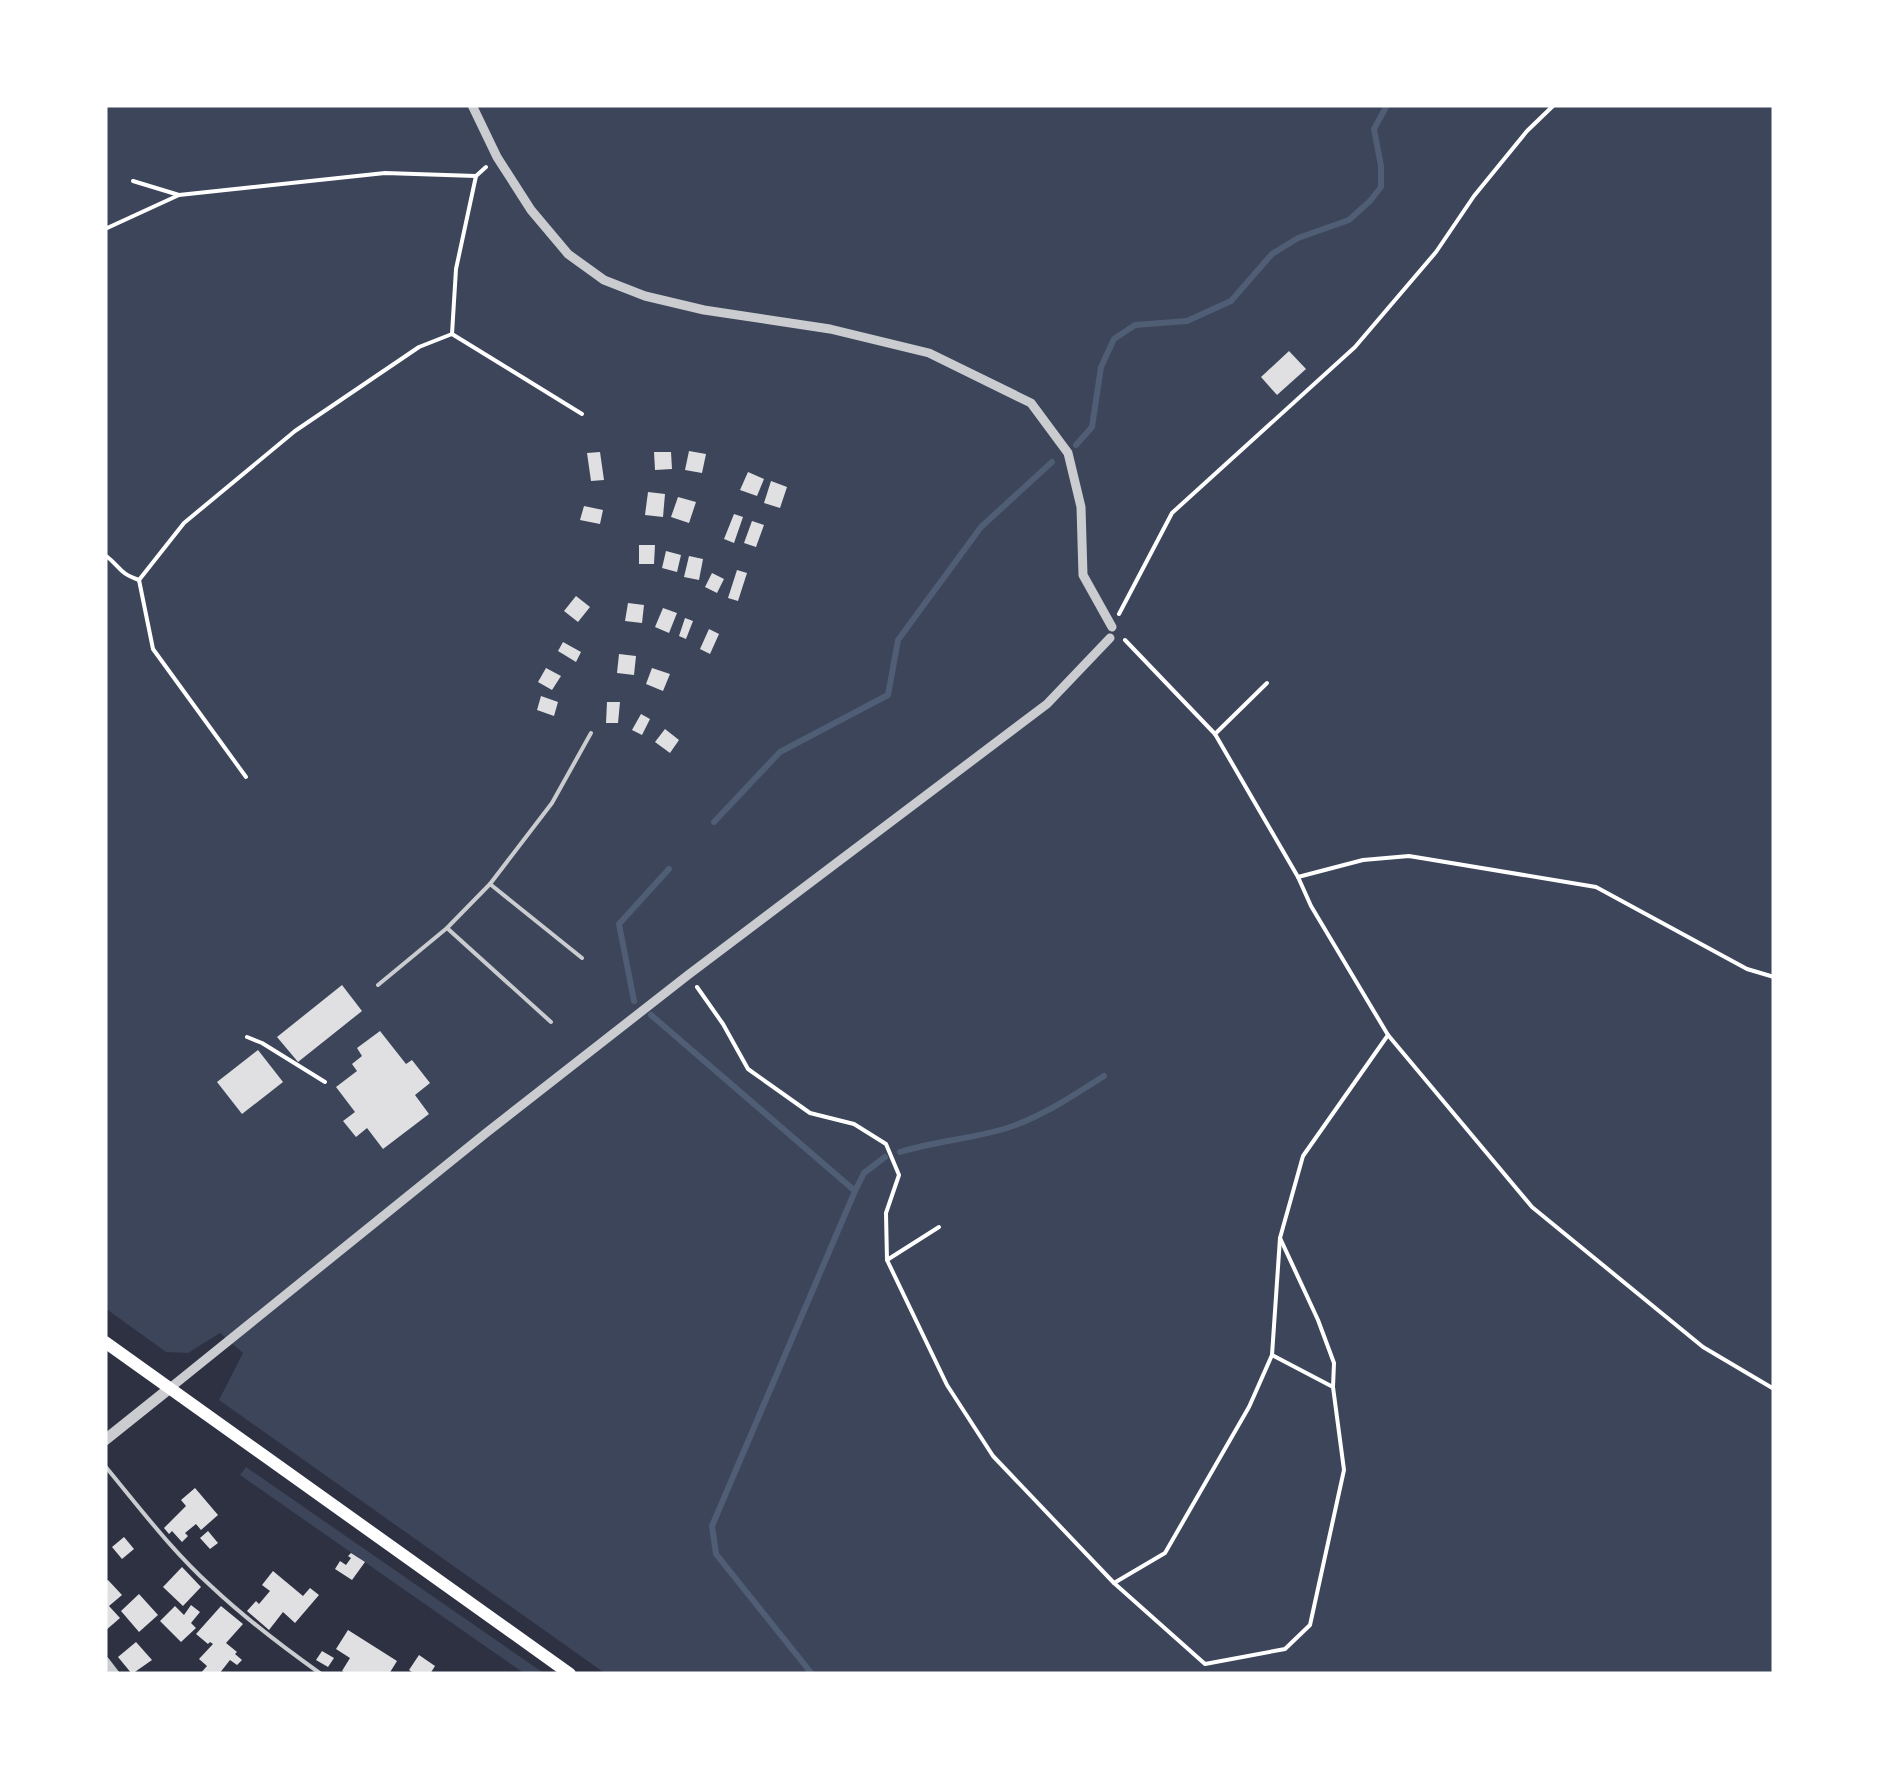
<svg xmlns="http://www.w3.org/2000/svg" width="1879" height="1779" viewBox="0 0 1879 1779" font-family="Montserrat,sans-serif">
	<rect width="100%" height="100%" fill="#2d3142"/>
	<g fill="#3c4559">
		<path d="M105 105H1774V1674H606L219 1400 243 1353 220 1333 188 1353 166 1352 105 1308Z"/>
		<path d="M246 1467 545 1674H525L240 1475Z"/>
	</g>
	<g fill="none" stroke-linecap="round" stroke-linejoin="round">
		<g stroke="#4f5d75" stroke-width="6">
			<path d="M1076 445 1092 427 1101 367 1114 339 1135 325 1187 321 1231 301 1272 254 1298 238 1349 220 1370 201 1381 187V166L1374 129 1387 105"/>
			<path d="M714 822 780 752 888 695 898 640 981 527 1052 462"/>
			<path d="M634 1001 619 924 669 869"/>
			<path d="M651 1015 855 1191 712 1526 716 1554 812 1674"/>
			<path d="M900 1152C935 1141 972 1139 1007 1128 1042 1117 1074 1095 1104 1076"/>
			<path d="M855 1191 864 1173 885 1157"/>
		</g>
	</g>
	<g fill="#e0e0e3">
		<path d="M1289 351 1306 369 1277 395 1261 377Z"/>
		<path d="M689 451 706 454 702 473 685 470Z"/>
		<path d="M600 452 604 480 591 481 587 453Z"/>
		<path d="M654 452H671L672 469 655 470Z"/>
		<path d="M748 472 764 479 757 496 740 490Z"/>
		<path d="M771 481 787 487 780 508 764 503Z"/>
		<path d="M648 492 665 494 663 517 645 515Z"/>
		<path d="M678 497 696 502 689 523 671 517Z"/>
		<path d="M584 506 603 510 600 524 580 520Z"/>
		<path d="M734 514 743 517 734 543 724 539Z"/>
		<path d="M752 521 764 525 756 547 744 543Z"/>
		<path d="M639 545H655L654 564H639Z"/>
		<path d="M666 551 681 555 677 572 662 568Z"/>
		<path d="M689 556 703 559 699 580 684 577Z"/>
		<path d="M737 570 747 573 738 601 728 598Z"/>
		<path d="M712 573 724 579 717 593 705 587Z"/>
		<path d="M576 596 590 607 578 622 564 611Z"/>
		<path d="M628 603 644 605 642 623 625 621Z"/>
		<path d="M663 608 677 613 669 633 655 627Z"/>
		<path d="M685 618 693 621 686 639 679 636Z"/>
		<path d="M709 629 719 634 710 654 700 649Z"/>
		<path d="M563 642 581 652 576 662 558 651Z"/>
		<path d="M619 654 636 656 634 675 617 673Z"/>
		<path d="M546 668 561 676 552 690 538 682Z"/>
		<path d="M652 668 670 674 663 691 646 684Z"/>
		<path d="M541 696 558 702 554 716 537 710Z"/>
		<path d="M607 702H620L618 723H606Z"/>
		<path d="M641 714 650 719 642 735 632 730Z"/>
		<path d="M665 729 679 740 670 753 655 742Z"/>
		<path d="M342 985 362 1011 298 1062 277 1037Z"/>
		<path d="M380 1031 406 1064 412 1060 430 1083 415 1095 429 1114 383 1149 367 1128 356 1137 343 1121 355 1112 336 1087 357 1071 352 1064 362 1056 357 1048Z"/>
		<path d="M258 1050 283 1082 242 1114 217 1082Z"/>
		<path d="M195 1488 218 1515 201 1530 196 1524 185 1533 188 1536 182 1542 172 1531 169 1534 164 1528 186 1506 181 1500Z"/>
		<path d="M208 1531 218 1543 210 1549 200 1538Z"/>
		<path d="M124 1537 134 1549 122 1559 112 1547Z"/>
		<path d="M351 1553 365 1562 352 1580 335 1569 340 1561 346 1565 351 1558 348 1556Z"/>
		<path d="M182 1567 201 1587 183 1606 163 1587Z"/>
		<path d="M273 1571 303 1596 310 1588 319 1595 295 1623 283 1612 269 1630 247 1611 256 1601 259 1604 270 1591 262 1585Z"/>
		<path d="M108 1580 122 1595 109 1606 120 1618 105 1631V1582Z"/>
		<path d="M139 1594 158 1615 139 1632 121 1611Z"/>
		<path d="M191 1605 200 1612 191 1623 196 1628 181 1642 160 1621 175 1606 184 1615Z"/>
		<path d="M221 1606 243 1624 226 1643 237 1652 235 1654 242 1660 237 1665 230 1660 219 1674H200L207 1666 199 1659 213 1644 210 1642 208 1644 196 1634Z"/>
		<path d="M348 1630 397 1661 389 1674H348L342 1671 350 1658 336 1649Z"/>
		<path d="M136 1642 152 1660 132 1674 118 1657Z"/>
		<path d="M322 1651 334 1658 328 1667 316 1660Z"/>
		<path d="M419 1655 435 1666 430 1674H415L409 1670Z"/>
	</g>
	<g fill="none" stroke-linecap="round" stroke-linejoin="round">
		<g stroke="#fff" stroke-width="4">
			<path d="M133 181 179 195"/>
			<path d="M105 229 179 195 385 173 476 176 486 167"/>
			<path d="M452 334 582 414"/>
			<path d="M105 555C121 567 118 573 139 580L184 523 295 431 419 347 452 334 456 269 476 176"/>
			<path d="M139 580 153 649 246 777"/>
			<path d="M1119 614 1172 513 1355 347 1436 252 1474 196 1527 131 1554 105"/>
			<path d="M1125 640 1215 734 1298 877 1311 906 1388 1035 1532 1207 1703 1347 1774 1389"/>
			<path d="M1215 734 1267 683"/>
			<path d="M1298 877 1363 860 1409 856 1596 887 1747 969 1774 977"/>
			<path d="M697 987 723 1024 748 1069 810 1113 854 1124 886 1144 899 1175 886 1213 887 1260 947 1385 993 1456 1114 1583 1205 1664 1285 1649 1310 1625 1344 1470 1333 1387 1334 1363 1318 1320 1280 1238"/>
			<path d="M247 1037 262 1043 325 1082"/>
			<path d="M887 1260 939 1227"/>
			<path d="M1272 1355 1333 1387"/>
			<path d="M1114 1583 1165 1553 1249 1407 1272 1355 1280 1238 1303 1156 1388 1035"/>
		</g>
		<g stroke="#caccd0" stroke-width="4">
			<path d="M490 884 582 958"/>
			<path d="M447 928 551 1022"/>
			<path d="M378 985 447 928 490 884 552 803 591 733"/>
			<path d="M105 1466C139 1507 172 1551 212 1587 246 1619 283 1647 321 1674"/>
		</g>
		<g stroke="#caccd0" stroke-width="9">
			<path d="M472 105 497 157 531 210 568 254 604 280 645 296 704 310 830 329 929 353 1031 403 1068 453 1081 507 1083 575 1112 627"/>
			<path d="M170 1388 486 1133 688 975 1047 704 1110 638"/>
			<path d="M105 1661 115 1674"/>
		</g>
		<path stroke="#caccd0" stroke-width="11" d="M105 1440 170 1388"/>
		<path stroke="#fff" stroke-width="12" d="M105 1342 570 1674"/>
	</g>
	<rect width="1879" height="1779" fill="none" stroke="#ffffff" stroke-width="215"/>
</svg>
